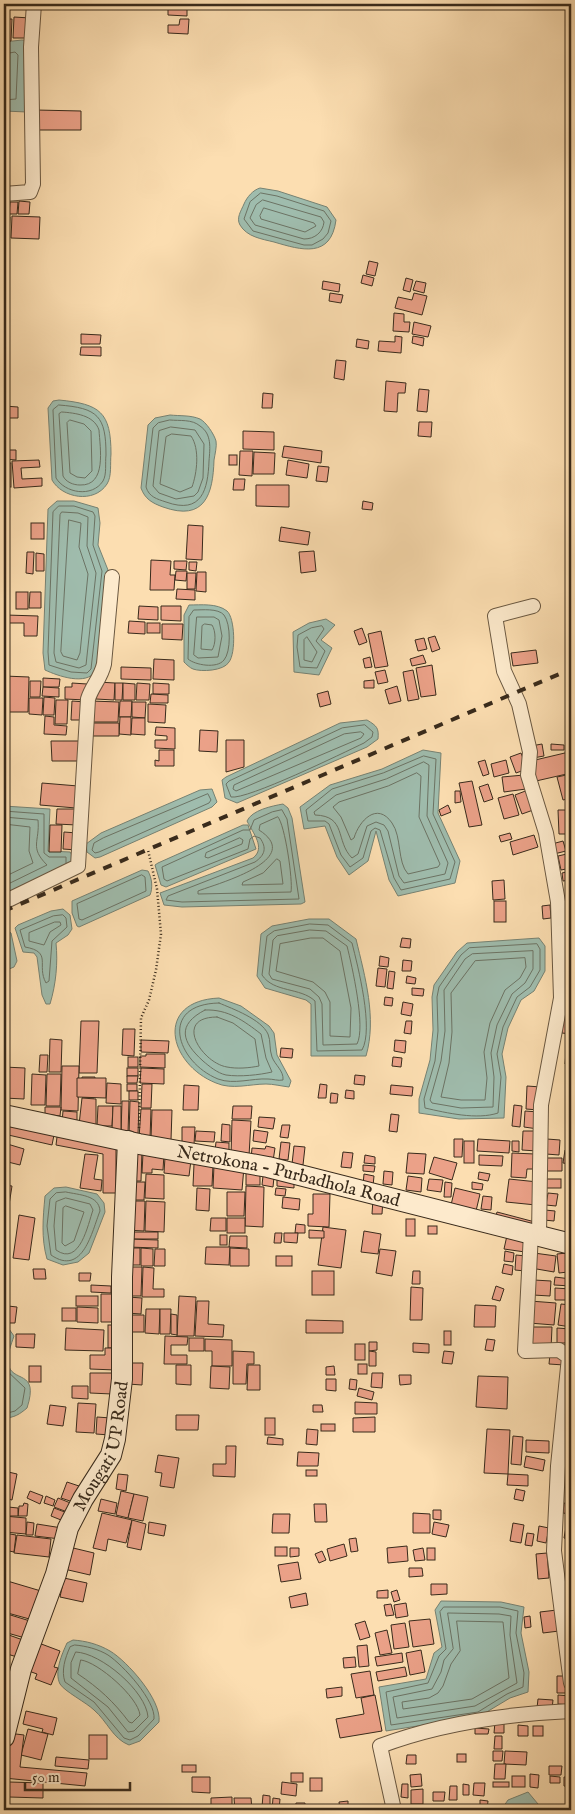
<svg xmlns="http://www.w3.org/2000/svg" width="575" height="1814" viewBox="0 0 575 1814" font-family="'IM FELL English',serif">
	<rect width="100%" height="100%" fill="#fcdeb1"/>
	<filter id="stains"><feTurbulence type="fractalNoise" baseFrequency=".004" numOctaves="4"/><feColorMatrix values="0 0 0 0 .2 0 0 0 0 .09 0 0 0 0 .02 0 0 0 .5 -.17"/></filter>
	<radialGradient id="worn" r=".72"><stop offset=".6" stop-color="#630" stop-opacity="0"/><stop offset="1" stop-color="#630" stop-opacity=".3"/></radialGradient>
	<g fill="#9fbcad" stroke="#768273">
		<path d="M22 40 29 41 27 112 4 111V42Z"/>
		<path d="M260 188 278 191 327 207 336 220C331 259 301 250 274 242 262 239 247 237 240 225 236 218 241 211 244 204 247 197 253 190 260 188Z"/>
		<path d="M59 400C100 404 111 412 111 454 110 464 112 476 107 484 94 504 62 498 52 480L48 408 53 401Z"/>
		<path d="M170 415C179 416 191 415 200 419 206 422 214 434 216 441 217 446 215 454 214 460 213 494 205 522 163 507 152 503 145 499 141 488L148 425 155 418Z"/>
		<path d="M57 501H74L98 508 100 523 98 545 108 570 96 671C86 686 58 676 45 670L43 653 48 509Z"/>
		<path d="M189 605C201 605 217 603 227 611 235 618 236 653 229 662 224 671 201 672 193 669 190 668 186 664 184 662V615Z"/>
		<path d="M326 619 335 625 321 640 332 648 319 675 294 672 293 632 309 623Z"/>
		<path d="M367 720C377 726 379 728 378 739L367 747 237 803 225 798 222 780 226 777 340 723Z"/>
		<path d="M423 750 441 753 438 813 460 861 455 883 398 896 389 880 376 831 368 861 349 875 337 857 325 826 304 829 300 807 330 785 382 769Z"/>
		<path d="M212 789 217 802 212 807 100 857 95 858 87 852 86 844 101 833 200 790Z"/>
		<path d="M283 804 288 808 292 818 305 902 301 904 182 907 164 905 160 893 253 858C266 848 253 833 247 821 252 810 272 806 283 804Z"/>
		<path d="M4 806 50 809 48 851 70 852 74 858 70 866 4 898Z"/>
		<path d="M243 825H248L256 849 166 887 161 885 155 865 158 863Z"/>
		<path d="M142 870 148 871C152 878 153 888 150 895L79 927 77 926 72 913V901Z"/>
		<path d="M63 909 70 915 72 929 68 935 56 943C58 963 56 984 50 1004H46L42 995 37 957 34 953 23 952 15 928 18 925 51 911Z"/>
		<path d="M309 919H329L356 939C365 977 377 1018 366 1056H311V1004L306 1000 265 988 257 976 261 934 272 926Z"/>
		<path d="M4 929 11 933 17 961 14 967 4 971Z"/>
		<path d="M539 938 545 946V971L534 991 521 1000 508 1028 502 1054 506 1077 504 1118 459 1119 419 1113V1099L430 1060 433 1030 432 997 434 985 457 952 467 943Z"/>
		<path d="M219 998 241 1006 269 1026 274 1033 277 1055 291 1081 289 1087C281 1086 273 1084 266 1084 250 1084 232 1090 216 1083 168 1064 154 1001 219 998Z"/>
		<path d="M66 1187 97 1194 104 1203 105 1212 89 1253 78 1262 63 1265 47 1259C41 1238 43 1218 45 1196L54 1188Z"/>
		<path d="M4 1328 9 1329 14 1336C11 1345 7 1354 8 1363 11 1384 40 1368 27 1408 20 1414 14 1418 4 1418Z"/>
		<path d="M441 1601 501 1602 524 1607 521 1633 529 1672 528 1692 510 1698 480 1716 386 1731 379 1687 426 1679 434 1653 442 1647 435 1610Z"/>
		<path d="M73 1640C86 1641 98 1644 110 1651 127 1661 162 1700 159 1722L140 1741 129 1745C113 1739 107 1721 94 1710 87 1703 64 1691 60 1684 54 1672 62 1654 67 1643Z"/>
		<path d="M528 1792 543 1810H501L508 1800Z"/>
	</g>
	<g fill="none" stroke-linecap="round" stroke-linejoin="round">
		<g stroke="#6c7364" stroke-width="1">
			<path d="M4 54 15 52 18 55 16 99 4 100"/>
			<path d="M261 193 277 196 324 211 331 221 328 233 323 239 312 245H304L253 231 244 219 250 202Z"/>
			<path d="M263 200 321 217 324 222C323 232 315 239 304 239L255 225 250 218 256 205Z"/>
			<path d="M264 208 314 223 316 226 305 232 261 219 260 216Z"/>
			<path d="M59 405C98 408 106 416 106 455 105 463 107 474 103 481 92 498 65 493 56 478L53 410Z"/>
			<path d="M62 412C75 413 94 415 99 430 100 448 107 486 80 485 73 485 66 482 63 476L59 414Z"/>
			<path d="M70 420 84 424 91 431 92 471 85 478 77 477 70 473 67 423Z"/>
			<path d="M170 420C180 421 192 419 200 426 212 434 210 448 209 461 208 489 202 515 166 502 157 499 149 497 146 487L153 428 158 423Z"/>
			<path d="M171 427 195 430 204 444 203 478 198 492 194 496 176 499 159 493 153 486 159 431Z"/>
			<path d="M172 434 191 436C200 449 197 473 192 487L180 492 160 484 166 437Z"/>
			<path d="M59 506H74L93 512 95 516 93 545 102 571 91 669 87 673 71 672 49 665 48 652 53 512Z"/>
			<path d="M62 512 78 513 88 517 87 546 96 573 86 665 79 668 56 662 54 653 60 515Z"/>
			<path d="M69 520 81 523 79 547 88 574 80 653 77 660 63 656 61 652Z"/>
			<path d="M194 610C202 610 218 608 224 615 231 624 231 652 224 660 217 669 195 665 188 659L189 617Z"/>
			<path d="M197 617H214L219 620 222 636 218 657 198 658 194 655Z"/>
			<path d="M205 624 212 625C216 631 216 644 212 650L201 649 202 626Z"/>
			<path d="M322 626 324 629 316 641 325 651 317 668 300 667 297 647 298 635 311 628Z"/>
			<path d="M307 637 317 652 312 662 304 660V640Z"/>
			<path d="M365 725 373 732 372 737 364 743C343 753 247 800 231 797L226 784 229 781 342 728Z"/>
			<path d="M361 732 364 734 361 738 236 791 233 789 234 785 344 734Z"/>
			<path d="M424 756 436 759 433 814 455 862 450 879 401 890 394 878 380 830 375 828 371 831 363 858 350 867 341 855 329 824 325 821H308L306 810 332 789 383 773Z"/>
			<path d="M424 762 429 765 427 816 448 863 445 874 404 883 399 876 388 831 384 825 376 822 367 826 358 854 352 858C335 841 347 816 315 815L314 812 336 795 386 779Z"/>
			<path d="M417 773 421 776 419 817 440 864 438 867 408 874C397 862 402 837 392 823 377 801 359 821 354 838L351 840 341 817 333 807 339 802 388 786Z"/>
			<path d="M208 794 211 800 209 803 99 852 95 853 92 850 94 843 103 838Z"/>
			<path d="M282 810 287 819 299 899 182 902 166 900 168 896 255 862C265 855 267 848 260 838L254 836 250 839 248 849 167 881 164 879 162 867 243 830H250L254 820 272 812Z"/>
			<path d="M4 811 44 814V853L49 857H66V863"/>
			<path d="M4 817 38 820C40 842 29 847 47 865L4 886"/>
			<path d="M278 817C285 825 293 880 291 892L198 894V891C216 884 306 860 259 830L260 825Z"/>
			<path d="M4 824 30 827 29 851 33 863 4 877"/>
			<path d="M240 838 243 840 242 844 208 858 205 857 206 853Z"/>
			<path d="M277 859 280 861 283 884 242 885 243 882 263 873Z"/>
			<path d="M142 875 145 877 146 891 82 920 79 919 77 904Z"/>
			<path d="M63 915 66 918 67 927 52 941 49 981 46 983C36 965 53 952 25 947L20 930 53 916Z"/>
			<path d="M55 922H60L61 925 50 932 44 945 29 941V933Z"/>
			<path d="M310 924 328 925 352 943C358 967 374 1029 362 1050L317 1051 315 1001C300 987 274 993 262 975L267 936 274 931Z"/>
			<path d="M310 930 326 931 347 946C352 966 366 1027 357 1044L323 1045 322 1004 319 997 310 989 272 979 269 974 273 940 277 936Z"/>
			<path d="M311 938H323L340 951 351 1008 350 1037 330 1036V1002L325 992 313 982 276 971 280 944Z"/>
			<path d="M537 944 540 949V970L530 987 517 997 503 1027 497 1054 501 1077 498 1113C477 1120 447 1113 425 1108L424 1099 435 1061 438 1031 437 997 439 987 461 955 469 948Z"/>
			<path d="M533 951V969L525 983 512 994 497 1025 491 1053 494 1077 493 1107 461 1108 432 1103 430 1100 441 1061 445 1031 444 990 465 959 472 954Z"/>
			<path d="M525 958 526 967 520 978 505 990 490 1023 484 1052 487 1078 485 1100H461L441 1097 449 1063 452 1032 451 993 475 961Z"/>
			<path d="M219 1003C233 1009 261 1019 268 1034 271 1041 269 1049 272 1057 275 1065 284 1071 283 1080 278 1081 273 1079 268 1079 252 1078 234 1085 218 1079 176 1062 158 1004 219 1003Z"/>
			<path d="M205 1010C228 1009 244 1021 261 1034L266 1058 272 1072C259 1075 240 1077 226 1075 217 1073 209 1066 203 1061 182 1042 176 1025 205 1010Z"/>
			<path d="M217 1017 233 1023 255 1039 259 1066C249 1068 237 1069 227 1067 202 1063 172 1017 217 1017Z"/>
			<path d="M66 1192C79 1195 99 1195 100 1211 92 1231 83 1277 51 1255L47 1226 50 1199 56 1193Z"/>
			<path d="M66 1198 90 1204 93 1210C88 1224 80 1267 56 1250L54 1226 56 1202Z"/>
			<path d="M66 1206 84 1212 74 1241 65 1246 62 1243 63 1208Z"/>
			<path d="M4 1368 25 1388 22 1405 15 1411 4 1414"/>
			<path d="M444 1607H500L518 1611 516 1633 524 1673 523 1687 507 1694 478 1712 391 1725 386 1692 428 1683 439 1656 446 1649 440 1612Z"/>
			<path d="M448 1613 499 1614 511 1616 510 1635 517 1683 475 1706 397 1718 393 1697 432 1689 441 1672 444 1660 453 1649Z"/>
			<path d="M457 1621 503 1622 509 1678 472 1699 403 1709 402 1702 429 1698 438 1693 443 1686 451 1664 460 1651Z"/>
			<path d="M75 1645C86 1646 98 1649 108 1655 123 1665 156 1701 154 1719L138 1736 130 1740 124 1738 94 1702 65 1682C61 1671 65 1658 70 1647Z"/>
			<path d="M76 1652C101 1653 146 1691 148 1717L134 1731 128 1732 108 1707 71 1678V1663Z"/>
			<path d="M81 1660C98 1662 138 1697 140 1715L132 1723 129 1722C114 1702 99 1688 78 1674Z"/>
		</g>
	</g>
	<g fill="#eba188" stroke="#382a1b">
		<path d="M168 4H187V16L168 15Z"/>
		<path d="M14 17 30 18 29 38H13Z"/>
		<path d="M4 19H12L11 41H4Z"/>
		<path d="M180 19H189L188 34 168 33V25H179Z"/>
		<path d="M36 110 81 111V130H36Z"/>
		<path d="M19 201 30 202 29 214H18Z"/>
		<path d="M10 202H18L17 214H9Z"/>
		<path d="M12 216 40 217 39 239 11 238Z"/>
		<path d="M4 217H10L9 237H4Z"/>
		<path d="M369 261 378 263 375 276 366 274Z"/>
		<path d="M363 275 374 278 372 286 361 283Z"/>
		<path d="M406 278 413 280 410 292 403 290Z"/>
		<path d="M323 281 340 284 339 292 322 289Z"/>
		<path d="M416 281 426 283 424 293 413 290Z"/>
		<path d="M330 293 343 295 341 303 329 301Z"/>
		<path d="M414 293 427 296 422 315 395 308 398 297 412 300Z"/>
		<path d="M394 313 404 314V322H410L409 332 393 331Z"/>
		<path d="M414 322 431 326 428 337 412 334Z"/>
		<path d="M81 334 101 335 100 344H81Z"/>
		<path d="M395 336 402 337 401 353 378 351 379 341 395 342Z"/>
		<path d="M413 336 424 338 423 346 412 343Z"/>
		<path d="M357 339 369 341 368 349 356 347Z"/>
		<path d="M81 347H101V356L80 355Z"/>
		<path d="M336 360 346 361 344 380 334 378Z"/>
		<path d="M386 381 406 383 405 393H398L397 412 384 411Z"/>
		<path d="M419 389 429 390 427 412 417 411Z"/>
		<path d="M263 393 273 394 272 408H262Z"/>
		<path d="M4 406 18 407V418H4Z"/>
		<path d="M419 422H432L431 437 418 436Z"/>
		<path d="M243 431 274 432V450L243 449Z"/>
		<path d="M284 446 322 451 321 463 282 457Z"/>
		<path d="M4 450H16V460L4 459Z"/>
		<path d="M240 451H253L252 476 239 475Z"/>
		<path d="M254 452 275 453 274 474H253Z"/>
		<rect x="229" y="455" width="8" height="10"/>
		<path d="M39 460 40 467 21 468 22 479 42 478V486L14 488 12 461Z"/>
		<path d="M288 460 309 464 307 478 286 475Z"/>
		<rect x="4" y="463" width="7" height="24"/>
		<path d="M318 466 329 467 327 482 316 481Z"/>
		<path d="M234 479H245L244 490H233Z"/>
		<path d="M256 485H289V507L256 506Z"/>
		<path d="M363 501 373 503 372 510 362 509Z"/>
		<rect x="31" y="523" width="13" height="16"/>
		<path d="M188 525 203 526 202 560 186 559Z"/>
		<path d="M281 527 310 532 308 545 279 541Z"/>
		<path d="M314 551 316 571 301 573 299 552Z"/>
		<path d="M27 552H34L33 574 26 573Z"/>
		<path d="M36 553 44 554V571H36Z"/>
		<path d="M151 560 171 561 170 575H175L174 590H150Z"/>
		<path d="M174 561H187L186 570 174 569Z"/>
		<path d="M189 562H197L196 571 189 570Z"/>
		<path d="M176 571H187L186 581 175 580Z"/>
		<path d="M197 572H206V592L196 591Z"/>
		<path d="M187 573H196L195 589H187Z"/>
		<path d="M177 589 195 590V600L176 599Z"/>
		<rect x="16" y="592" width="12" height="17"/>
		<path d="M30 592H41V608H29Z"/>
		<path d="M139 606 158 607V620L138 619Z"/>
		<path d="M161 606H181V621L161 620Z"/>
		<path d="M6 615 38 616 37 636H24V623H6Z"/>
		<path d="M129 621 145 622V634L128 633Z"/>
		<rect x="147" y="623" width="13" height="10"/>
		<path d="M162 624H183L182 640 162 639Z"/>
		<path d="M362 628 367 642 359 645 354 631Z"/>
		<path d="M381 631 388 666 375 668 368 634Z"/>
		<path d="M435 636 440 649 432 652 428 638Z"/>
		<path d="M424 638 427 649 418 651 415 640Z"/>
		<path d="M536 650 538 663 513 666 511 653Z"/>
		<path d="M423 655 426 663 412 666 410 659Z"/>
		<path d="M370 657 372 667 365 668 363 659Z"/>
		<path d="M154 659 174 660V680L153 679Z"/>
		<path d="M432 665 436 695 421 697 416 668Z"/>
		<path d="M121 667 151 668V680L121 679Z"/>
		<path d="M385 670 388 682 378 684 375 672Z"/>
		<path d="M413 670 419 699 408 701 403 672Z"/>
		<path d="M4 676 29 677 28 712H4Z"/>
		<path d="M43 678 60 679 59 687H43Z"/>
		<path d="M374 680V688H364V681Z"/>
		<path d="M30 681H41L40 697H30Z"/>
		<path d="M97 682 115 683 114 700 96 699Z"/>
		<path d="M72 683 87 684 86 700 65 699V687H72Z"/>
		<path d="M115 683H123L122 700H115Z"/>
		<path d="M123 683 135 684V700H123Z"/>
		<path d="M137 683 150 684 149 700H136Z"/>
		<path d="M153 683 169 684V694H153Z"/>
		<path d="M397 686 401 701 389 704 385 690Z"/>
		<path d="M43 687 59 688V697L42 696Z"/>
		<path d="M328 691 331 704 320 707 317 694Z"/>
		<path d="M151 694 168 695V703H150Z"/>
		<path d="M44 697 55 698 54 715H43Z"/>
		<path d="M29 698H43L42 715 29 714Z"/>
		<path d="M56 700H68L67 724H55Z"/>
		<path d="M72 701 86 702 85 720H71Z"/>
		<path d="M91 701 119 702 118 722H91Z"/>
		<path d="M120 701H132L131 717H119Z"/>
		<path d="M132 702H146L145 718 132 717Z"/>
		<path d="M148 704 166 705 165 723 148 722Z"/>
		<path d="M45 716 54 717V725L67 726 66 735 44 734Z"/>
		<path d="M120 717H131V735L119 734Z"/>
		<path d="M132 718H145V735L131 734Z"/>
		<path d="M91 723H119V736H90Z"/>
		<path d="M156 727 175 728V749L155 748V740H167V736L155 735Z"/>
		<path d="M200 730 218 731 217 752 199 751Z"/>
		<path d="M4 734H7L6 762H4Z"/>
		<path d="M226 740H244V767L226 772Z"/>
		<path d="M51 741H79V761H52Z"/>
		<path d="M542 744 544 756 533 758 531 746Z"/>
		<path d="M551 744 564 745V750H551Z"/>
		<path d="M159 750H174V766H155V760L159 761Z"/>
		<path d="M569 752 571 756V773L536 781 531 761Z"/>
		<path d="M521 753 527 769 516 773 510 757Z"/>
		<path d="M485 760 489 774 483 776 478 762Z"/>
		<path d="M506 760 509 773 494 777 491 764Z"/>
		<path d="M571 774V798L563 800 557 777Z"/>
		<path d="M524 775 526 789 504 792 502 777Z"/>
		<path d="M472 781 482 825 469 827 459 783Z"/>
		<path d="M42 783 78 786 76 808 40 805Z"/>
		<path d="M488 784 493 799 484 802 479 787Z"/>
		<path d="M528 790 536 809 522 814 515 795Z"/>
		<path d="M455 791H460L461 802 455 803Z"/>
		<path d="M513 794 519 815 504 819 498 798Z"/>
		<path d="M448 805 451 812 441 816 439 810Z"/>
		<path d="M57 809H78L77 825 56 824Z"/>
		<path d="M558 810H567L568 834H559Z"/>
		<path d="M50 825H62L61 852H49Z"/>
		<path d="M64 832 77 833V850L63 849Z"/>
		<path d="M510 833 512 839 501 842 499 836Z"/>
		<path d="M534 835 538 847 513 855 510 842Z"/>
		<path d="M563 841 566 851 554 854 552 844Z"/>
		<path d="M571 853V868L561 870 558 856Z"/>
		<path d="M571 871V880L563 881 562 873Z"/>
		<path d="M504 880 505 899 493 900 492 881Z"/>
		<rect x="494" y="901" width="12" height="21"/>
		<path d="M571 901V916L566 917 564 902Z"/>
		<path d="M550 905 551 918 543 919 542 906Z"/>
		<path d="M402 938 411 939 410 948 400 947Z"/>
		<path d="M380 956 389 958 388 967 379 966Z"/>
		<path d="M403 960 412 961 411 971H402Z"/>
		<path d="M378 968 387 969 385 987 376 986Z"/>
		<path d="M389 971 395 972 393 989 387 988Z"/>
		<path d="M407 976 416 978 415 984 406 983Z"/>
		<path d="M412 988 424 989 423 996 412 995Z"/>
		<path d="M385 997 393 998 392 1006 384 1005Z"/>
		<path d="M403 1002 413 1004 411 1016 401 1014Z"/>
		<path d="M564 1013 571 1014V1034L562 1033Z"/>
		<path d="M81 1021H99L97 1073H79Z"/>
		<path d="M406 1021H412L411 1034 404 1033Z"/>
		<path d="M123 1029H135L134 1056 122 1055Z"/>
		<path d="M50 1039 62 1040 61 1072H49Z"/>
		<path d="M141 1040 169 1041 168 1053 141 1052Z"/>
		<path d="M395 1040 406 1041 405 1053 394 1051Z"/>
		<path d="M281 1048 293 1049 292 1058 280 1057Z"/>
		<path d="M566 1052 571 1053V1065L565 1064Z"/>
		<path d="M146 1054H165V1068L140 1067V1056H146Z"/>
		<path d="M40 1055H48L47 1072H39Z"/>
		<rect x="128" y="1057" width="10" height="10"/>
		<path d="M393 1057 402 1058 401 1067 392 1066Z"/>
		<path d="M62 1066H79L78 1111 61 1110Z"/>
		<path d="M4 1067 25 1068 24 1099 4 1098Z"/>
		<rect x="127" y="1068" width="11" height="8"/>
		<path d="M141 1068 164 1069V1084L140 1083Z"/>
		<path d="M32 1074 46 1075 45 1105H31Z"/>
		<path d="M47 1074H61L60 1106H46Z"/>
		<path d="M355 1075 365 1076 364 1085 354 1084Z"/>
		<path d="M127 1076H138L137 1083H127Z"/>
		<path d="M82 1077H95L94 1098 82 1097Z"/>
		<path d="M77 1078H106V1098L77 1097Z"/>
		<path d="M107 1083 121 1084V1104L106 1103Z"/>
		<rect x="127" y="1084" width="10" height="7"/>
		<path d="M142 1084H152L151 1108H141Z"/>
		<path d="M320 1084 327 1085 326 1098H318Z"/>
		<path d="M184 1085 199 1086 198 1110H183Z"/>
		<path d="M391 1085 413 1087 412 1096 390 1094Z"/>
		<path d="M527 1086 541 1087 539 1110 526 1109Z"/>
		<path d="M346 1090 354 1091V1099L345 1098Z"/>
		<rect x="129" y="1091" width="9" height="9"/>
		<path d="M331 1093 338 1094 337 1103H330Z"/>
		<path d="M82 1098 96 1099V1125H79Z"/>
		<path d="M122 1101H129L128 1133H121Z"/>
		<path d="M130 1101 139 1102 138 1135H129Z"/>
		<path d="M514 1105 522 1106 520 1127 512 1126Z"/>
		<path d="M98 1106H113L112 1126H97Z"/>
		<path d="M113 1106H121V1130H112Z"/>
		<path d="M233 1106H252L251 1119H232Z"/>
		<path d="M45 1107H61L60 1116 45 1114Z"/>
		<path d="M141 1109H151L150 1139 139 1138Z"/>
		<path d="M152 1110H172L171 1140 151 1139Z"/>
		<path d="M63 1111 77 1112V1122H62Z"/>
		<path d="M525 1111 539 1112 538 1129 524 1127Z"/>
		<path d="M391 1114 399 1115 397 1132 389 1131Z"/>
		<path d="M259 1117 275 1118 273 1129 258 1127Z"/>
		<path d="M4 1119 55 1130 52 1145 4 1134Z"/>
		<path d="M232 1120 251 1121 249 1156 231 1155Z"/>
		<path d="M222 1124 230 1125V1142L221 1141Z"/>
		<path d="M282 1125H290L288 1138 280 1137Z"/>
		<path d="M182 1127H195L194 1145H182Z"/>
		<path d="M58 1129 116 1141V1193H103V1154L56 1145Z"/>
		<path d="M254 1130 268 1132 266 1143 253 1141Z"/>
		<path d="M196 1131 215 1132 214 1142 195 1141Z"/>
		<path d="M523 1131H538L537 1151 522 1150Z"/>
		<path d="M454 1139H463L462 1157H454Z"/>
		<path d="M478 1139 510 1141 509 1153 477 1151Z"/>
		<path d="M547 1139 560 1140 559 1155 546 1154Z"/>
		<rect x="464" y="1141" width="10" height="22"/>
		<path d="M512 1141H519V1152L512 1151Z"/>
		<path d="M216 1142 229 1143V1152L215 1151Z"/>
		<path d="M281 1142 290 1143 288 1160 279 1159Z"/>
		<path d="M4 1143 24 1149 20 1165 4 1161Z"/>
		<path d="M266 1146 275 1148 273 1161 251 1159 252 1148 265 1149Z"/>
		<path d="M294 1146 305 1147 303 1165 292 1164Z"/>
		<path d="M130 1149 142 1150 141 1181H129Z"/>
		<path d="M565 1150 571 1151 570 1164 563 1163Z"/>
		<path d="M343 1152 353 1153 351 1168 341 1167Z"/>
		<path d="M143 1153 164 1154 163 1170 152 1169V1173H142Z"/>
		<path d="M408 1153 426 1154 424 1174 406 1173Z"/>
		<path d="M512 1153 535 1154V1169H527L526 1178 511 1177Z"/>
		<path d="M85 1154 98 1155 94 1179 102 1180 101 1191 80 1188Z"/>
		<path d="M365 1155 375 1157V1164L364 1163Z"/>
		<path d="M479 1155 503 1156 502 1166 479 1165Z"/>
		<path d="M165 1157 191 1160 189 1176 164 1173Z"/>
		<path d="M434 1157 457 1163 452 1180 429 1173Z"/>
		<path d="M547 1158H562V1171H546Z"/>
		<path d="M194 1164 213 1165 212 1186H193Z"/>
		<path d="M214 1165 244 1167 242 1190 213 1188Z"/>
		<path d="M363 1165 375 1166 374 1172 363 1171Z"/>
		<rect x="246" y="1169" width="14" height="16"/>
		<path d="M384 1171 393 1172 392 1185 383 1184Z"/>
		<path d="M479 1172 490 1174 488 1181 478 1179Z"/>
		<path d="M146 1174 164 1175V1199L145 1198Z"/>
		<path d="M364 1174 374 1176 373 1186 363 1185Z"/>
		<path d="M263 1176 274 1177 273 1187 262 1185Z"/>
		<path d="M408 1176 422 1178 421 1192 406 1190Z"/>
		<path d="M277 1179 294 1180V1188L277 1186Z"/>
		<path d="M429 1179 443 1180 441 1192 427 1190Z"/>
		<path d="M509 1179 538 1182 536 1205 506 1202Z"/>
		<rect x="543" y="1179" width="18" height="9"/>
		<path d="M128 1182H145L144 1200H128Z"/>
		<path d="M445 1182 452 1183 451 1197H444Z"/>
		<path d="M472 1182 483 1184 482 1190 472 1189Z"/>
		<path d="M4 1185 12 1186 9 1205 4 1204Z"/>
		<path d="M246 1186 264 1187 263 1227 245 1226Z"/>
		<path d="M197 1188 210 1189 209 1211 196 1210Z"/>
		<path d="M276 1188 286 1189 285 1196 275 1195Z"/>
		<path d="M455 1188 480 1194 476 1211 451 1205Z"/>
		<path d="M227 1192H245L244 1216H227Z"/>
		<path d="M548 1193 558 1194 556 1206 546 1205Z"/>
		<path d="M313 1194H330L329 1227 308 1226V1214H313Z"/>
		<path d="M483 1196 492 1197 491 1210 481 1209Z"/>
		<path d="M283 1197 300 1199 299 1210 282 1208Z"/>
		<path d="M373 1199H383L382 1214H372Z"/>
		<path d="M128 1201H145L144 1231 126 1230Z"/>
		<path d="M146 1201 165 1202 164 1232 145 1231Z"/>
		<path d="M545 1210 555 1211 554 1221 544 1220Z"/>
		<path d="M497 1212 535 1222 533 1229 495 1220Z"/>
		<path d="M19 1215 35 1218 29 1260 13 1258Z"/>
		<path d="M211 1218H226V1231H210Z"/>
		<rect x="227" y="1218" width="18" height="15"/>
		<rect x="406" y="1219" width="9" height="17"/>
		<path d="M296 1224 305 1225V1233H295Z"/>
		<rect x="428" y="1226" width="9" height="8"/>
		<path d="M323 1227 346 1230 341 1268 318 1265Z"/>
		<path d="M309 1230 324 1231V1238H309Z"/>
		<path d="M364 1231 381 1234 378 1254 361 1252Z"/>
		<path d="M508 1231 528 1235 525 1252 504 1249Z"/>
		<rect x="128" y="1232" width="30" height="7"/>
		<path d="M275 1233H282L281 1243H274Z"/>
		<path d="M284 1233H298L297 1243 284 1242Z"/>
		<rect x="220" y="1235" width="7" height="10"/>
		<path d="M230 1236H247V1248L229 1247Z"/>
		<path d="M128 1239 158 1240V1248L127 1247Z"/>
		<path d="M206 1247H230L229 1265 205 1264Z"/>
		<path d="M128 1248H140V1265H127Z"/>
		<path d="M141 1248 153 1249V1266H141Z"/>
		<path d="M230 1248 249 1249V1266H230Z"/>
		<path d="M155 1249H165V1266H154Z"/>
		<path d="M380 1249 396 1251 392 1276 376 1273Z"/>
		<path d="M505 1251 514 1253 513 1262 504 1261Z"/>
		<path d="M534 1253 556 1256 554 1272 531 1268Z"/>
		<path d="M567 1253 568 1272 559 1273 557 1254Z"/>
		<path d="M516 1255 526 1256 525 1271 515 1270Z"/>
		<rect x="276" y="1256" width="16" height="10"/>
		<path d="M504 1264 513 1266 512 1275 502 1273Z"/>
		<path d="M126 1267H142L141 1296H125Z"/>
		<path d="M143 1267 154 1268 153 1289H164V1297H142Z"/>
		<path d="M33 1269H45L46 1279H34Z"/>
		<rect x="312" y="1271" width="22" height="24"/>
		<path d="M413 1271H420V1284H412Z"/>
		<path d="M79 1273H91L90 1281H79Z"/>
		<path d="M555 1277 571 1279V1286L554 1285Z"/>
		<path d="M534 1280 551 1281 550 1296 533 1295Z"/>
		<path d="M91 1285 111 1286V1293L91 1292Z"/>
		<path d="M496 1286 504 1289 500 1301 492 1299Z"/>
		<path d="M411 1287 423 1288 422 1320H410Z"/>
		<path d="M555 1288 571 1289V1300H555Z"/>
		<path d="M101 1294H117L116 1322H101Z"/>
		<rect x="76" y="1296" width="22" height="10"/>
		<path d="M179 1296 196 1297 194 1336H177Z"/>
		<path d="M128 1297 142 1298 141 1314 127 1313Z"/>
		<path d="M197 1301H209L208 1324 224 1325 223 1337 195 1336Z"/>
		<path d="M530 1301 556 1303 554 1325 529 1323Z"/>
		<path d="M561 1304 571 1305V1327L558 1325Z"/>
		<path d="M475 1305 496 1306 495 1327H474Z"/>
		<path d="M8 1306 17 1307 15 1323H6Z"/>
		<path d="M77 1307 98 1308V1323L77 1322Z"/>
		<rect x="62" y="1308" width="14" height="13"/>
		<path d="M146 1309H160L159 1334 145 1333Z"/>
		<path d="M160 1309H171L170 1334H160Z"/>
		<path d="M171 1314 177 1315V1335L171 1334Z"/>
		<path d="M129 1315H144V1332H128Z"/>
		<path d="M306 1320 343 1321V1333H306Z"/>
		<rect x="108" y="1325" width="8" height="23"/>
		<path d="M532 1327H552L551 1349 531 1348Z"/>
		<path d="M66 1328 104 1330 103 1351 65 1350Z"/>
		<path d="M557 1328 571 1329V1343H557Z"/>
		<rect x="444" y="1331" width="7" height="14"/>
		<path d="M16 1334H35L34 1348 16 1347Z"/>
		<path d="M165 1336 188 1337 187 1345H171V1355H187V1364H164Z"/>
		<rect x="189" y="1338" width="15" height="13"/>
		<path d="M205 1339 232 1340V1366H212V1351H205Z"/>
		<path d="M487 1339 495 1340 493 1351 485 1350Z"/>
		<path d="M369 1342H377V1350L369 1351Z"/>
		<path d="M413 1343 429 1344V1353L413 1352Z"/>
		<rect x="355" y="1344" width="10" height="16"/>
		<path d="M105 1348H117L116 1370 90 1369V1355H105Z"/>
		<path d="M233 1351 254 1352V1364H247L246 1384H233Z"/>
		<path d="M369 1351 376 1352V1366H369Z"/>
		<path d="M444 1351 454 1352 452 1364 442 1363Z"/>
		<path d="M550 1354 565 1356 564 1365 549 1364Z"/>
		<path d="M129 1363H143L142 1385 128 1384Z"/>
		<rect x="358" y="1364" width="9" height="10"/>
		<path d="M176 1365H191V1385L176 1384Z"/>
		<path d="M248 1365H260V1390H247Z"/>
		<rect x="29" y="1366" width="12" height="16"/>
		<path d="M211 1366 230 1367 229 1389 210 1388Z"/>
		<path d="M334 1366 335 1375H326V1367Z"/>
		<path d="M90 1373H113L112 1394 90 1393Z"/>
		<path d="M372 1373H383L382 1388 371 1387Z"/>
		<path d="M399 1375H411V1384L400 1385Z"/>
		<path d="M478 1376 508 1377 507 1409 476 1407Z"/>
		<path d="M326 1379H336V1391L326 1390Z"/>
		<path d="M350 1379 357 1380 356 1390 349 1389Z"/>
		<path d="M72 1386H88V1399L72 1398Z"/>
		<path d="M359 1388 374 1392 372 1400 357 1396Z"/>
		<path d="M355 1402 377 1403V1414H355Z"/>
		<path d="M78 1403 96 1404 94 1433 76 1432Z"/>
		<path d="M50 1405 66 1407 63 1426 47 1424Z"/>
		<path d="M313 1405H322L323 1412H313Z"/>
		<path d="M176 1415H199L198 1430H176Z"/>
		<path d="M97 1417 111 1418 110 1435 96 1434Z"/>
		<path d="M375 1417V1432H353V1418Z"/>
		<rect x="265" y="1418" width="10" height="17"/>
		<rect x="321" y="1424" width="14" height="7"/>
		<path d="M307 1429 318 1430 317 1445 306 1444Z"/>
		<path d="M487 1429 510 1430 508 1474 484 1473Z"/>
		<path d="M513 1436 523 1437 521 1465 511 1464Z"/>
		<path d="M268 1437 283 1439V1445L267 1444Z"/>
		<path d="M526 1440 549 1441V1453L526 1452Z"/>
		<path d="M226 1446H236L235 1477 213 1476V1464H226Z"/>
		<path d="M298 1452 319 1453 318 1466H297Z"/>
		<path d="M158 1455 179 1458 174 1488 160 1486 162 1473 155 1472Z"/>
		<path d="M526 1456 545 1460 543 1471 524 1467Z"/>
		<rect x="306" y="1470" width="11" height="6"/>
		<path d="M4 1471 17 1474 12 1500 4 1498Z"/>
		<path d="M118 1474 128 1475 126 1491 116 1489Z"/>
		<path d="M508 1474 528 1475V1486L507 1485Z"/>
		<path d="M67 1482 79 1486 73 1502 61 1498Z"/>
		<path d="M516 1489 525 1491 523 1501 514 1499Z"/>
		<path d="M30 1491 43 1496 40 1504 27 1498Z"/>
		<path d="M121 1491 134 1494 128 1518 116 1515Z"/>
		<path d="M134 1494 148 1497 143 1521 128 1518Z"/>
		<path d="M46 1496 55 1500 53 1506 44 1503Z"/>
		<path d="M58 1498 73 1504 70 1513 54 1507Z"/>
		<path d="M101 1499 117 1503 115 1514 98 1511Z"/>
		<path d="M24 1503 28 1504 27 1516H18L19 1506H23Z"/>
		<path d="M564 1503 571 1505 570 1514 563 1513Z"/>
		<path d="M314 1504H326L327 1522H315Z"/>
		<path d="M8 1507 18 1508V1516H7Z"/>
		<path d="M54 1508 70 1514 66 1522 51 1516Z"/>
		<path d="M433 1510H441V1520L433 1519Z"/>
		<path d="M102 1513 132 1520 126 1543 108 1539 106 1551 93 1548Z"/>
		<path d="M413 1513 430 1514V1533H413Z"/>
		<path d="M273 1514H290L289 1533H272Z"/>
		<path d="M4 1516 26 1518V1534L4 1532Z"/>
		<path d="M132 1520 146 1524 141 1550 127 1547Z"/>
		<path d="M27 1522 34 1523 33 1535H26Z"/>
		<path d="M149 1522 166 1525 164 1536 148 1533Z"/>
		<path d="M434 1522 449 1525 446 1537 432 1534Z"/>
		<path d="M513 1523 524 1525 521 1543 510 1541Z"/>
		<path d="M37 1524 62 1528 60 1539 35 1536Z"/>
		<path d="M539 1526 549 1528 546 1543 537 1541Z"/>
		<path d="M566 1527 571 1528V1540L564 1538Z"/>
		<path d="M4 1533 16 1535 14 1552 4 1550Z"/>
		<path d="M527 1533 534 1534 532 1546 525 1545Z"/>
		<path d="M17 1535 51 1539 49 1557 14 1553Z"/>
		<path d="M356 1538 358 1551 351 1552 349 1539Z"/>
		<path d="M344 1544 347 1556 330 1561 327 1549Z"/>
		<path d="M407 1546 408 1561 388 1563 387 1548Z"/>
		<path d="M69 1547 94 1553 90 1575 64 1569Z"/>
		<rect x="275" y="1547" width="12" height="9"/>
		<path d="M290 1548H299V1556L290 1557Z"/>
		<path d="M423 1548 425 1560 415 1561 413 1550Z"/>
		<rect x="427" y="1548" width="8" height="12"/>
		<path d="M322 1551 326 1560 319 1563 315 1554Z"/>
		<path d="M547 1553 549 1578 538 1579 536 1554Z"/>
		<path d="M298 1562 301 1579 281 1582 278 1565Z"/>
		<path d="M409 1568H422L423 1576 409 1577Z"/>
		<path d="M64 1578 87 1583 83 1602 60 1597Z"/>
		<path d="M4 1580 41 1591 33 1620 4 1612Z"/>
		<path d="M431 1584H447V1594L431 1595Z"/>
		<path d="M388 1590V1598H377V1591Z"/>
		<path d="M397 1590 400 1600 394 1602 391 1592Z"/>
		<path d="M566 1591H571V1615H565Z"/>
		<path d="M306 1593 308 1605 291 1608 289 1597Z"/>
		<path d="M406 1603 408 1616 396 1618 394 1605Z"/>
		<path d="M391 1604 394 1615 386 1616 384 1605Z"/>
		<path d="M557 1610 559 1631 543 1633 540 1612Z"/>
		<path d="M4 1613 30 1621 25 1638 4 1632Z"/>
		<path d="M530 1616 531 1627 525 1628 524 1617Z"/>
		<path d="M430 1619 434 1644 413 1647 409 1621Z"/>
		<path d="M365 1621 370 1637 360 1640 355 1624Z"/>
		<path d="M405 1623 409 1647 394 1649 391 1625Z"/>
		<path d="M387 1630 392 1653 380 1655 375 1633Z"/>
		<path d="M6 1634 23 1640 17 1657 4 1653Z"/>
		<path d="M36 1642 60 1651 54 1667 58 1668 51 1685 35 1679 37 1674 26 1670Z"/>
		<path d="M367 1645 369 1666 359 1667 357 1646Z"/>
		<path d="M421 1650 425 1672 410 1675 406 1653Z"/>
		<path d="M402 1653 403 1662 377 1666 375 1657Z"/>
		<path d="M355 1657 356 1667 344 1668 343 1658Z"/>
		<path d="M405 1667 407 1676 378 1681 376 1672Z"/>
		<path d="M370 1671 374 1695 356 1698 351 1674Z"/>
		<path d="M557 1676H568L567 1693H557Z"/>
		<path d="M342 1687V1696L327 1698 326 1689Z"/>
		<path d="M375 1695 382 1731 340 1738 336 1719 364 1714 361 1698Z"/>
		<path d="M558 1695 571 1696V1705L558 1704Z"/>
		<path d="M538 1699 553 1700 552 1709 537 1708Z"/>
		<path d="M26 1711 57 1718 53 1735 42 1732 43 1729 23 1724Z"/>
		<path d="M495 1722H504V1733H494Z"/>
		<path d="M518 1725 528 1726V1736H518Z"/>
		<rect x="533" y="1726" width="10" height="10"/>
		<path d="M475 1728 489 1729 488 1734H475Z"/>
		<path d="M28 1729 48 1734 41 1760 21 1755Z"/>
		<path d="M8 1733 24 1735 20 1767 87 1773 85 1786 4 1778Z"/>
		<rect x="89" y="1735" width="18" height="24"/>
		<path d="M495 1736H502V1749H494Z"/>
		<path d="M493 1751H503L502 1761H493Z"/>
		<path d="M505 1751 527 1752 526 1765 504 1764Z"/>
		<rect x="457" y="1754" width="9" height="8"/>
		<path d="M407 1755H416V1764H406Z"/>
		<path d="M56 1757 89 1760 88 1769 55 1766Z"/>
		<path d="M495 1764H506L505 1779H494Z"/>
		<rect x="182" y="1765" width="14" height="7"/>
		<path d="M549 1766H562L561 1775H549Z"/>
		<rect x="291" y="1773" width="12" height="9"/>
		<path d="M421 1774 422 1786 411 1787 410 1775Z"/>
		<path d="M530 1774 539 1775 538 1788 530 1787Z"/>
		<rect x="512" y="1776" width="13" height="11"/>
		<path d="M550 1776 560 1777V1783H550Z"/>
		<path d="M192 1777H210V1793L192 1792Z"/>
		<path d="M564 1777H571V1787L564 1786Z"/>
		<rect x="310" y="1778" width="12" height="13"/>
		<path d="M9 1782 43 1783V1798L9 1797Z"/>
		<path d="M282 1782 297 1784 296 1796 281 1794Z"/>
		<rect x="493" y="1782" width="16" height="5"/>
		<path d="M474 1783H485L484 1796 473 1795Z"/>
		<path d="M402 1784H408V1798L401 1797Z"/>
		<path d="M463 1784 469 1785V1795H463Z"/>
		<path d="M450 1786H457V1800H449Z"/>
		<path d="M423 1789V1804H411V1790Z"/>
		<path d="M433 1792H445L444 1801H433Z"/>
		<path d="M263 1795 270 1796V1807H262Z"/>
		<path d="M232 1797V1810H211V1798Z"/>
		<path d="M234 1798H251L252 1810H235Z"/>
		<path d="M273 1798 280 1799 279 1810H272Z"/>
		<path d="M480 1800 488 1801 487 1810H480Z"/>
		<path d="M348 1801V1810H340L339 1802Z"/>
		<path d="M296 1803H305V1810H295Z"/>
	</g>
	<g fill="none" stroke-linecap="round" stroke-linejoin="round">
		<g stroke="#695740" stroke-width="16">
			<g id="street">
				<path d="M4 194 30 192 33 184 31 47 34 4"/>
				<path d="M533 606 495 616 504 671 519 704 530 752 528 775 546 833 558 902 561 998 541 1105 539 1235"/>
				<path d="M4 902 78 866 88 699C92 686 101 678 104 664L112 577"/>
				<path d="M531 1233 525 1351 559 1350 569 1357 558 1466 554 1551 571 1683"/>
				<path d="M394 1810 380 1746C441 1723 506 1714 571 1711"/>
			</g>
		</g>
		<g stroke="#382a1b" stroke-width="22">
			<g id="secondary">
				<path id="s1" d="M4 1115 139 1144 268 1167 571 1244"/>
				<path id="s2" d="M4 1737 21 1669 56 1574 68 1528 83 1499 111 1455 115 1439 122 1379V1277L128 1141"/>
			</g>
		</g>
		<path stroke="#382a1b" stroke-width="2.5" stroke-dasharray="1 2.5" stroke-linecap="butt" d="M139 1128 141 1018 149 1000 156 970 161 934 157 889 148 850"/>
		<use href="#street" stroke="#fdeacc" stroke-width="14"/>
		<use href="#secondary" stroke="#fdeacc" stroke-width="20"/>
		<path stroke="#382a1b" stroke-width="4" stroke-dasharray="9 9" stroke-linecap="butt" d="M4 911 571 669"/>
	</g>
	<g text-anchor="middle" stroke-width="4.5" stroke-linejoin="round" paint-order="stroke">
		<g font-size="18" fill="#382a1b" stroke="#fdeacc">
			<text dy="6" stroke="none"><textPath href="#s1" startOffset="291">Netrokona - Purbadhola Road</textPath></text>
			<text dy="6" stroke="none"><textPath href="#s2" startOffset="309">Mougati UP Road</textPath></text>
		</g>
	</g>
	<rect width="575" height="1814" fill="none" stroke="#fcdeb1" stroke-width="20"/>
	<rect x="5" y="5" width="565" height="1804" fill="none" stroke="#382a1b" stroke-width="2.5"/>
	<rect x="10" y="10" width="555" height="1794" fill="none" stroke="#382a1b"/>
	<path d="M25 1782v8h105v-8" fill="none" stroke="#382a1b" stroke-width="2.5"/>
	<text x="32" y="1782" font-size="15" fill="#382a1b" stroke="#fdeacc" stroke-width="4" paint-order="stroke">50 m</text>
	<rect width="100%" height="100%" filter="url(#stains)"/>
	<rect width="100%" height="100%" fill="url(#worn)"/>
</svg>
